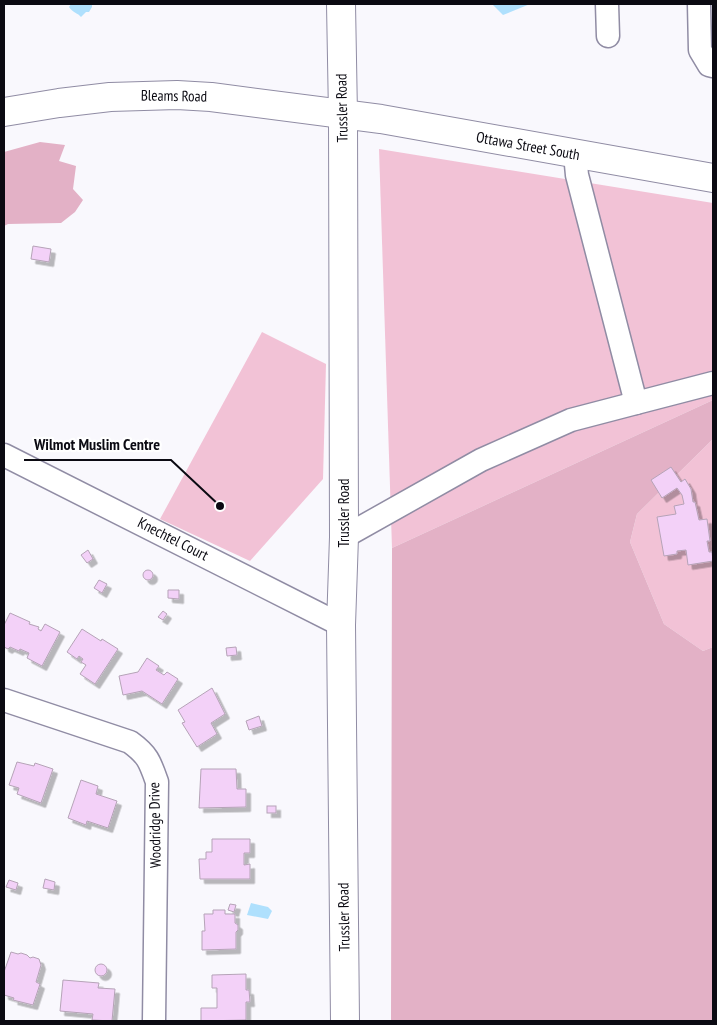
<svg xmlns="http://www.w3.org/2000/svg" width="717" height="1025" viewBox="0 0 717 1025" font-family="'PT Sans Narrow',sans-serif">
	<defs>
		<filter id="shadow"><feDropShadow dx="4.5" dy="4.5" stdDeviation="0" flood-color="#0004"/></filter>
	</defs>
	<rect width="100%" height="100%" fill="#f9f8fd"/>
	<g fill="#f2c2d6">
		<path d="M379 149 713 203V400L392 548Z"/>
		<path d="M262 332 326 364 323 479 250 561 160 519Z"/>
		<path d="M713 439V647L703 651 664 624 630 542 637 514Z"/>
	</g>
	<g fill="#e3b1c6">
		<path d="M40 142 65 145 59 161 76 166 73 189 83 200 75 212 61 223 8 224 4 226V152Z"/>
		<path d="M713 400V439L637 514 630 542 664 624 703 651 713 647V1021H391L392 548Z"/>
	</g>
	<g fill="#afe0fd">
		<path d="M71 4H92V7L89 12H86L81 17C78 13 73 13 69 7Z"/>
		<path d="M492 4H530L503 15Z"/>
		<path d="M251 903 268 907 272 911 268 919 247 915Z"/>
	</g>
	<g fill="#f3d1f8" stroke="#b5a3b7" filter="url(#shadow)">
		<path d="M33 246 51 249 49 262 31 259Z"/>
		<path d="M671 467 681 482 685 479 691 489 693 502H695L699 520 707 519 710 541H707L709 552H712L713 561 688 565 686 550 677 551V554L664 556 657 517 676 514 674 506 684 504 682 495 677 488 662 498 651 480Z"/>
		<path d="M88 550 93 559 87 563 81 555Z"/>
		<circle cx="148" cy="575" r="5"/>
		<path d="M99 580 107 584 102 593 94 588Z"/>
		<path d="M168 590H179V599L168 598Z"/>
		<path d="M163 611 167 614 163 620 158 617Z"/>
		<path d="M10 613 30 622 29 624 39 627 38 629 41 631 45 624 60 632 42 666 27 658 29 653 20 649 19 651 10 647 8 649 4 647V625Z"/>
		<path d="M82 629 101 641 102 639 118 649 95 684 80 674 86 665 81 662 83 659 79 656 77 659 67 652Z"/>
		<path d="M236 647 237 655 227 656 226 648Z"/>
		<path d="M147 658 159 666 156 670 164 675 167 672 178 679 162 704 142 691 123 695 119 676 138 672Z"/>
		<path d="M212 688 225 714 211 723 217 734 197 747 182 723 185 722 178 710Z"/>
		<path d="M259 716 262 726 249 730 246 721Z"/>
		<path d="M17 762 34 766 35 763 53 769 41 803 17 794 19 788 9 785Z"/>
		<path d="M201 769H236L237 789H246V807L199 808Z"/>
		<path d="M81 780 98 786 96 794 117 801 108 828 87 821 86 825 68 818Z"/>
		<rect x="267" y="806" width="9" height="7"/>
		<path d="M212 839H250V853H244V865L250 864V879H200L199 859H206V852H212Z"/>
		<path d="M45 879 55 882 54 890 43 888Z"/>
		<path d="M9 880 18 883 16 890 6 887Z"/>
		<path d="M230 904 236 905 234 912 228 910Z"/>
		<path d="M213 910H225V914H235V923L238 925V930L236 932V949L202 950V931H205L204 914H213Z"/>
		<path d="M11 952 18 954 21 953 27 955 30 958 33 957 39 959 41 965 36 982 40 984 33 1005 13 1000 14 998 4 995V972Z"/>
		<circle cx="101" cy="970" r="6"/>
		<path d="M246 974V990H249L250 1002H246V1020L201 1021V1008H217V988H212V975Z"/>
		<path d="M63 980 99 983 98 988 115 989 112 1021 92 1020 93 1014 60 1011Z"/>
	</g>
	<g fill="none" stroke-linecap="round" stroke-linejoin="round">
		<g stroke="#908ca4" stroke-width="25">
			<g id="minor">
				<path d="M607 4 608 36"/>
				<path d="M699 4 700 50 709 65 713 66"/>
				<path d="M575 154 577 175 636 403 713 383"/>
				<path d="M4 455 341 625"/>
				<path d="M344 537 481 460 571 420 636 403"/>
				<path d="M4 700 130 742C148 755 150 762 157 782L154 1021"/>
			</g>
		</g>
		<g stroke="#908ca4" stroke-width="30">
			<g id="major">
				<path d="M341 4 343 115 344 537 341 625 345 1021"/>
				<path d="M4 112 59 103 110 97 177 95 211 97 381 119 713 178"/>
			</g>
		</g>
		<use href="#minor" stroke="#fff" stroke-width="22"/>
		<use href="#major" stroke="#fff" stroke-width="28"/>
	</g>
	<g text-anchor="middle" stroke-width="4.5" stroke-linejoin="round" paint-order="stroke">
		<g font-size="15" fill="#0b0a12" stroke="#fff">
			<text transform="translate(174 96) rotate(1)" y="5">Bleams Road</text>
			<text transform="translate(342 108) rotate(-91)" y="5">Trussler Road</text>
			<text transform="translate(528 146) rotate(10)" y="5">Ottawa Street South</text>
			<text transform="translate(344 513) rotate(-90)" y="5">Trussler Road</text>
			<text transform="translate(173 539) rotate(27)" y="5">Knechtel Court</text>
			<text transform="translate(155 825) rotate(-91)" y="5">Woodridge Drive</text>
			<text transform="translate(344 917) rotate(-91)" y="5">Trussler Road</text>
		</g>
	</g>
	<path fill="none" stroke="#0b0a12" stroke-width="2" d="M220 506L171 460H24"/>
	<circle fill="#0b0a12" stroke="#fff" stroke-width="2" cx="220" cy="506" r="5"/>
	<g font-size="16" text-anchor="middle" font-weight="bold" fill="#0b0a12" stroke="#fff" stroke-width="4.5" stroke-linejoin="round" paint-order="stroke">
		<text x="97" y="450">Wilmot Muslim Centre</text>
	</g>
	<rect width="717" height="1025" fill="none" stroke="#0b0a12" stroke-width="10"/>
</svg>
